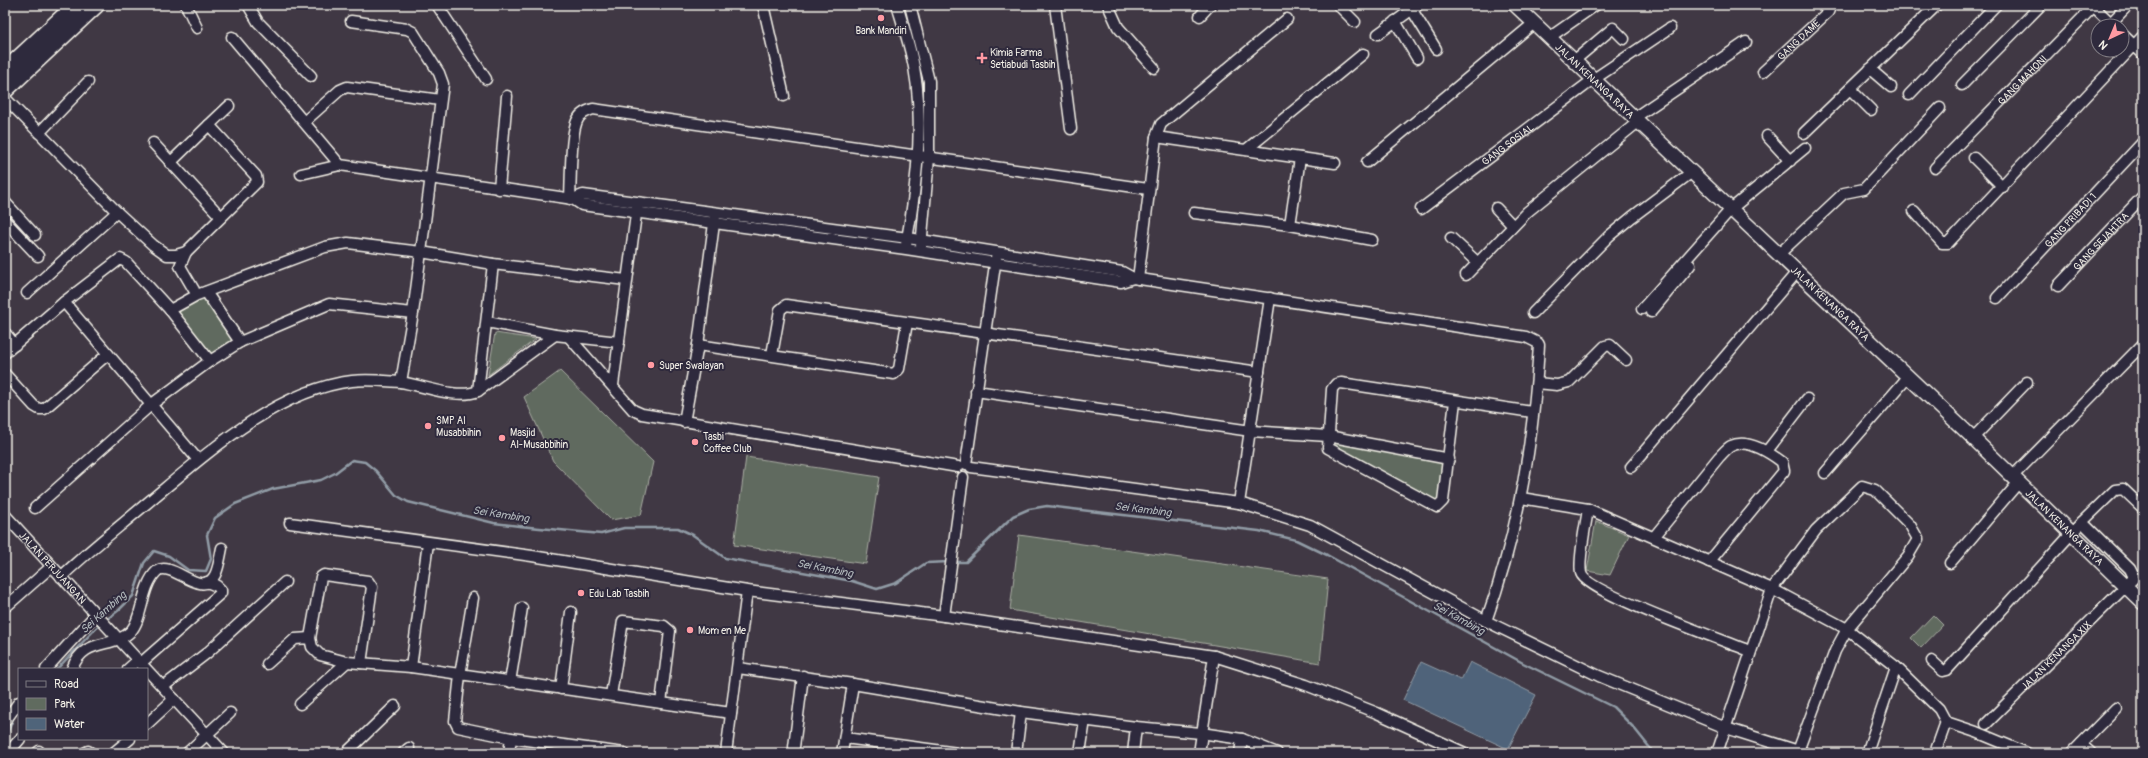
<svg xmlns="http://www.w3.org/2000/svg" width="2148" height="758" viewBox="0 0 2148 758" font-family="Pangolin,sans-serif">
	<rect width="100%" height="100%" fill="#403844"/>
	<filter id="ink" filterUnits="userSpaceOnUse"><feTurbulence type="fractalNoise" baseFrequency=".025" numOctaves="2"/><feDisplacementMap in="SourceGraphic" scale="8" xChannelSelector="R" yChannelSelector="G"/><feConvolveMatrix kernelMatrix="1 2 1 2 8 2 1 2 1" color-interpolation-filters="sRGB"/></filter>
	<g filter="url(#ink)">
		<g fill="#606b5f" stroke="#aaaea4">
			<path d="M204 294 238 340 211 359 175 313Z"/>
			<path d="M495 333 536 339 488 375Z"/>
			<path d="M560 371 653 462 641 515 611 520 553 461 524 397Z"/>
			<path d="M1329 437 1446 460 1439 505 1328 445Z"/>
			<path d="M746 457 879 477 866 564 734 545Z"/>
			<path d="M1596 521 1629 535 1610 575 1587 571Z"/>
			<path d="M1019 535 1328 579 1320 663 1010 610Z"/>
			<path d="M1933 615 1943 625 1921 648 1911 638Z"/>
		</g>
		<path fill="#4f647a" stroke="#919ca6" d="M1421 662 1461 680 1470 662 1536 695 1508 749 1403 700Z"/>
		<g fill="none" stroke-linecap="round" stroke-linejoin="round">
			<g stroke="#919ca6" stroke-width="2.5">
				<path d="M954 562H966L1013 516 1029 509 1047 506 1259 531 1296 540 1327 555 1523 663 1613 707 1634 728 1654 753"/>
				<path d="M106 620 119 610 133 596 144 563 154 551 169 556 188 570 206 571 211 559 207 535 215 518 235 504 273 489 321 480 335 473 352 460 365 462 376 471 396 495 408 502 494 523 519 526 601 534 624 528H678L693 535 725 558 852 581 877 589 896 583 926 563 949 562"/>
				<path d="M57 669 101 623"/>
				<path d="M5 739 15 714 19 710"/>
			</g>
			<g stroke="#f4f1e8" stroke-width="13">
				<g id="minor">
					<path d="M186 5 197 28"/>
					<path d="M248 5 258 22 311 76"/>
					<path d="M437 5 486 79"/>
					<path d="M763 5 784 96"/>
					<path d="M897 5C903 25 910 46 914 67 924 120 916 191 906 245"/>
					<path d="M910 5 929 81V158L921 247"/>
					<path d="M1055 5 1071 129"/>
					<path d="M1108 5 1118 27 1154 68"/>
					<path d="M1338 5 1355 22"/>
					<path d="M2092 5 2114 26"/>
					<path d="M1412 10 1436 49"/>
					<path d="M1200 16 1210 5"/>
					<path d="M351 21 407 29 413 32 439 73 443 84 413 313 401 382"/>
					<path d="M1395 21 1417 58"/>
					<path d="M2111 23 2128 5"/>
					<path d="M1378 34 1418 5"/>
					<path d="M2122 34 2143 54"/>
					<path d="M232 37 340 165 573 199 582 205 906 249 1121 282 1133 278"/>
					<path d="M1550 37 1596 5"/>
					<path d="M1575 60 1613 28 1624 39"/>
					<path d="M1870 69 1891 87"/>
					<path id="s1" d="M1763 72 1828 12 1831 5"/>
					<path d="M1962 85 2041 5"/>
					<path d="M1850 89 1871 110"/>
					<path d="M1909 95 1996 5"/>
					<path d="M5 98 117 212 153 245 167 255H176L186 252 257 182 256 176 209 125 229 106"/>
					<path d="M1634 118 1746 42"/>
					<path d="M304 122 340 90 347 87 440 100"/>
					<path d="M39 133 88 82"/>
					<path d="M1804 133 1937 5"/>
					<path d="M1767 136 1790 161"/>
					<path d="M1156 137 1335 163"/>
					<path d="M153 143 221 217"/>
					<path d="M1247 149 1363 54"/>
					<path d="M1974 158 2003 187"/>
					<path d="M1367 162 1534 23"/>
					<path d="M170 163 209 125"/>
					<path id="s2" d="M1935 168 2094 6"/>
					<path d="M301 174 340 165"/>
					<path d="M499 189 507 96"/>
					<path d="M570 199C571 181 570 132 578 119 581 113 587 111 593 109L1148 189"/>
					<path d="M573 199 583 195 908 238 1122 272 1133 278 1526 337 1538 343 1539 345C1534 439 1518 533 1486 621"/>
					<path d="M5 202 35 235"/>
					<path d="M1496 208 1513 226"/>
					<path id="s3" d="M1421 209 1594 79 1670 28"/>
					<path d="M1914 211 1942 243H1948L2143 36"/>
					<path d="M1194 213 1290 225 1300 158"/>
					<path d="M5 221 38 256"/>
					<path d="M1290 225 1372 240"/>
					<path d="M1451 238 1478 263"/>
					<path d="M186 252 180 266 194 290"/>
					<path d="M1779 254 1844 193 1864 189 1940 108"/>
					<path d="M1466 275 1527 212 1638 122"/>
					<path d="M1138 279 1156 137 1161 124 1287 19"/>
					<path id="s4" d="M2058 286 2143 196"/>
					<path d="M206 292 240 342"/>
					<path d="M27 293 117 212"/>
					<path id="s5" d="M1997 298 2143 142"/>
					<path d="M64 302 198 460"/>
					<path d="M1642 309 1731 209 1805 148"/>
					<path d="M170 310 197 295 325 247 348 243 421 252 493 264 626 280"/>
					<path d="M1651 312 1690 265"/>
					<path d="M1533 313 1609 236 1632 217 1692 172"/>
					<path d="M487 322 555 335 619 342"/>
					<path d="M5 333 15 345"/>
					<path d="M569 337 633 410 642 414 958 467"/>
					<path d="M698 345 894 374 899 369 907 323"/>
					<path d="M5 353 64 302 120 259 126 262 170 310 210 361"/>
					<path d="M772 355 780 310 786 305 1259 372"/>
					<path d="M5 374 34 406 39 409H44L108 354"/>
					<path d="M1537 383 1557 385 1569 382 1605 346 1610 345 1626 360"/>
					<path d="M613 385 637 207"/>
					<path d="M478 391 493 264"/>
					<path d="M976 391 1251 431 1328 436 1449 459"/>
					<path d="M1455 401 1443 501 1437 507 1328 448 1332 389 1336 384 1341 383 1532 412"/>
					<path d="M684 422 698 345 715 216"/>
					<path d="M1973 438 2027 382"/>
					<path d="M1767 451 1807 399"/>
					<path d="M966 464 996 258"/>
					<path d="M971 467 1239 503 1310 525 1486 621 1599 676 1726 728 1805 753"/>
					<path d="M1631 467 1797 272"/>
					<path d="M1825 473 1908 377"/>
					<path d="M2013 476 2143 344"/>
					<path d="M1521 498 1588 509 1772 589 1847 629 1896 667 1939 709 1946 722 1935 753"/>
					<path d="M1239 503 1270 298"/>
					<path d="M35 508 152 404 210 361 240 342 329 304 413 313"/>
					<path d="M1588 509C1586 524 1578 559 1581 573 1585 592 1726 641 1750 651"/>
					<path id="s6" d="M5 515 146 669"/>
					<path d="M290 523 532 556 747 591 944 616 1214 656 1306 685 1377 713 1465 753"/>
					<path d="M1654 537 1719 457C1723 453 1727 448 1731 446 1747 438 1770 453 1782 462L1784 471 1709 562"/>
					<path d="M1950 563 2019 482"/>
					<path d="M61 577C88 551 118 528 146 504 204 456 275 390 352 381 367 379 385 381 400 382 422 385 457 400 478 391L555 335"/>
					<path d="M473 598 460 675 455 721 458 727 511 738 624 753"/>
					<path d="M8 605 51 567"/>
					<path d="M944 616 963 477"/>
					<path d="M310 638 321 577 324 575 368 581 372 587 361 663"/>
					<path d="M1932 661 1943 671 1947 670 2082 522 2115 490 2123 489 2143 508"/>
					<path d="M141 663 221 593V590L217 586 207 582"/>
					<path d="M267 664 295 639 310 638 312 647 320 655 347 662 411 667 731 713"/>
					<path d="M411 667 428 543"/>
					<path d="M738 668 853 684 1021 712 1136 727 1201 733 1242 739 1277 753"/>
					<path d="M46 669 96 614"/>
					<path d="M72 669C84 636 113 650 131 631 143 618 141 586 157 571 173 560 202 600 215 575 219 567 220 557 222 548"/>
					<path d="M128 669 138 660"/>
					<path d="M147 670 224 753"/>
					<path d="M510 682 522 608"/>
					<path d="M164 686 207 653 285 582"/>
					<path d="M561 689 571 612"/>
					<path d="M611 695 623 621 664 626 670 631 661 703"/>
					<path d="M300 704 347 662"/>
					<path d="M5 721 19 702"/>
					<path d="M1946 722 1976 732 2027 753"/>
					<path d="M147 724 174 699"/>
					<path id="s7" d="M1986 724 2133 579V575L2130 569 2082 522"/>
					<path d="M845 738 958 753"/>
					<path d="M2081 744 2091 753"/>
					<path d="M794 747 803 676"/>
					<path d="M8 753 20 739"/>
					<path d="M37 753 39 751"/>
					<path d="M84 753 88 751 91 753"/>
					<path d="M113 753 130 739"/>
					<path d="M187 753 230 713"/>
					<path d="M346 753 395 706"/>
					<path d="M403 753 409 748"/>
					<path d="M509 753 511 738"/>
					<path d="M726 753 747 591"/>
					<path d="M842 753 853 684"/>
					<path d="M1016 753 1021 712"/>
					<path d="M1080 753 1085 720"/>
					<path d="M1133 753 1136 727"/>
					<path d="M1199 753 1214 656"/>
					<path d="M1240 753 1242 739"/>
					<path d="M1717 753 1772 589 1816 530 1862 486 1875 490 1910 525 1918 539 1908 556 1847 629 1835 651 1798 751"/>
					<path d="M1867 753 1896 667"/>
					<path d="M2072 753 2116 708"/>
				</g>
			</g>
			<g stroke="#f4f1e8" stroke-width="16">
				<g id="tertiary">
					<path id="s8" d="M1515 5 1973 438 2143 603"/>
				</g>
			</g>
			<g stroke="#f4f1e8" stroke-width="19">
				<g id="primary">
					<path d="M5 71 76 5"/>
					<path d="M5 90 96 5"/>
				</g>
			</g>
			<use href="#minor" stroke="#2f2a3d" stroke-width="10"/>
			<use href="#tertiary" stroke="#2f2a3d" stroke-width="13"/>
			<use href="#primary" stroke="#2f2a3d" stroke-width="16"/>
		</g>
	</g>
	<g fill="#ff9aa2" stroke="#2f2a3d" stroke-width="1.5">
		<circle cx="881" cy="18" r="4"/>
		<path d="M980 52h4v4h4v4h-4v4h-4v-4h-4v-4h4z"/>
		<circle cx="651" cy="365" r="4"/>
		<circle cx="428" cy="426" r="4"/>
		<circle cx="502" cy="438" r="4"/>
		<circle cx="695" cy="442" r="4"/>
		<circle cx="581" cy="593" r="4"/>
		<circle cx="690" cy="630" r="4"/>
	</g>
	<g text-anchor="middle" stroke-width="4" stroke-linejoin="round" paint-order="stroke">
		<g font-size="10" fill="#f4f1e8" stroke="#2f2a3d" text-anchor="start">
			<text x="881" y="34" text-anchor="middle">Bank Mandiri</text>
			<text x="990" y="56">Kimia Farma<tspan x="990" dy="12">Setiabudi Tasbih</tspan></text>
			<text x="659" y="369">Super Swalayan</text>
			<text x="436" y="424">SMP Al<tspan x="436" dy="12">Musabbihin</tspan></text>
			<text x="510" y="436">Masjid<tspan x="510" dy="12">Al-Musabbihin</tspan></text>
			<text x="703" y="440">Tasbi<tspan x="703" dy="12">Coffee Club</tspan></text>
			<text x="589" y="597">Edu Lab Tasbih</text>
			<text x="698" y="634">Mom en Me</text>
		</g>
		<g font-size="10" fill="#f4f1e8" stroke="#2f2a3d">
			<text dy="4" stroke="none"><textPath href="#s1" startOffset="48">GANG DAME</textPath></text>
			<text dy="4" stroke="none"><textPath href="#s2" startOffset="124">GANG MAHONI</textPath></text>
			<text dy="4" stroke="none"><textPath href="#s8" startOffset="110">JALAN KENANGA RAYA</textPath></text>
			<text dy="4" stroke="none"><textPath href="#s3" startOffset="108">GANG SOSIAL</textPath></text>
			<text dy="4" stroke="none"><textPath href="#s5" startOffset="107">GANG PRIBADI 1</textPath></text>
			<text dy="4" stroke="none"><textPath href="#s4" startOffset="62">GANG SEJAHTRA</textPath></text>
			<text dy="4" stroke="none"><textPath href="#s8" startOffset="434">JALAN KENANGA RAYA</textPath></text>
			<text dy="4" stroke="none"><textPath href="#s8" startOffset="758">JALAN KENANGA RAYA</textPath></text>
			<text dy="4" stroke="none"><textPath href="#s6" startOffset="71">JALAN PERJUANGAN</textPath></text>
			<text dy="4" stroke="none"><textPath href="#s7" startOffset="98">JALAN KENANGA XIX</textPath></text>
		</g>
		<g font-size="11" font-style="italic" fill="#b2b9bc" stroke="#2f2a3d">
			<text transform="translate(1143 509) rotate(7)" y="4">Sei Kambing</text>
			<text transform="translate(501 514) rotate(9)" y="4">Sei Kambing</text>
			<text transform="translate(825 568) rotate(11)" y="4">Sei Kambing</text>
			<text transform="translate(103 612) rotate(-42)" y="4">Sei Kambing</text>
			<text transform="translate(1459 618) rotate(29)" y="4">Sei Kambing</text>
		</g>
	</g>
	<rect width="2148" height="758" fill="none" stroke="#2f2a3d" stroke-width="20"/>
	<rect x="10" y="10" width="2128" height="738" fill="none" stroke="#f4f1e8" stroke-width="1.5" filter="url(#ink)"/>
	<rect x="18" y="668" width="130" height="72" fill="#2f2a3d" stroke="#7e7a81"/>
	<rect x="26" y="681" width="20" height="6" fill="#2f2a3d" stroke="#7e7a81"/>
	<text x="54" y="688" font-size="12" fill="#f4f1e8">Road</text>
	<rect x="26" y="698" width="20" height="12" fill="#606b5f" stroke="#7e7a81"/>
	<text x="54" y="708" font-size="12" fill="#f4f1e8">Park</text>
	<rect x="26" y="718" width="20" height="12" fill="#4f647a" stroke="#7e7a81"/>
	<text x="54" y="728" font-size="12" fill="#f4f1e8">Water</text>
	<g transform="translate(2110 38) rotate(224)"><circle r="19" fill="#2f2a3d" stroke="#7e7a81"/>
	<path d="M0-3L7 15L0 10L-7 15Z" fill="#ff9aa2"/>
	<text y="-6" font-size="11" font-weight="bold" text-anchor="middle" fill="#f4f1e8">N</text>
	</g>
</svg>
